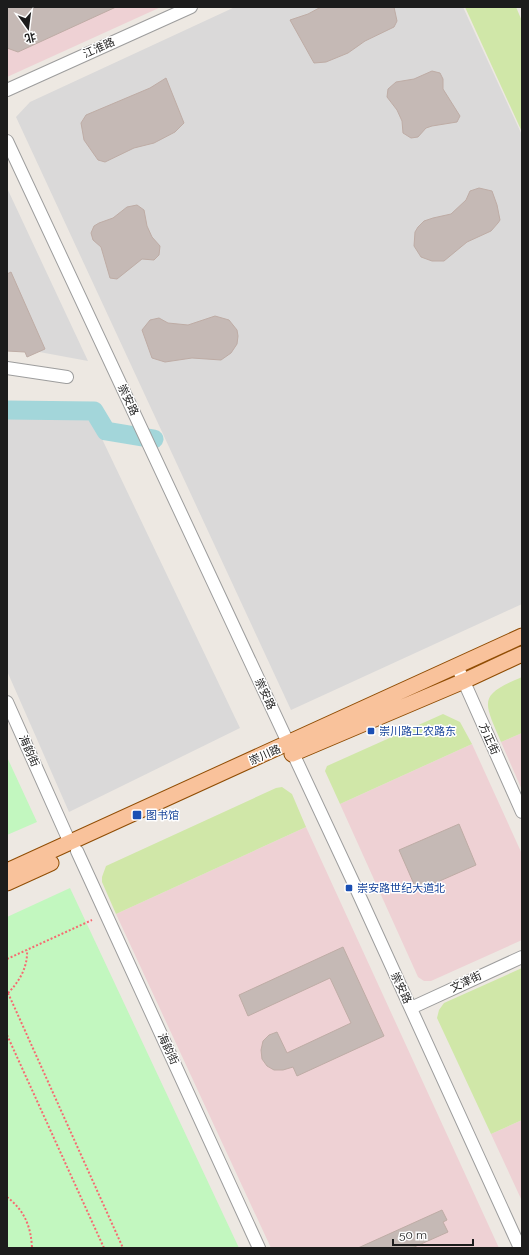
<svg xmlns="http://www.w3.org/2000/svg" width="529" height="1255" font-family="Raleway,'Noto Sans SC',sans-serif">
	<rect width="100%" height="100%" fill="#ede8e2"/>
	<path fill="#dad9d9" d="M235 7H463L522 135V604L291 710 16 117 30 102Z
		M7 188 88 361 7 346Z
		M7 418 93 420 240 728 69 812 7 671Z"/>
	<path fill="#eed1d4" d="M7 7H161L7 77Z
		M522 733V790L501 742Z
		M472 744 522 854V940L431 981H424L418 977 340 804Z
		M306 827 499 1248H271L116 914Z
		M522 1120V1201L491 1134Z"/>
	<path fill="#d0e7a8" d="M465 7H516L522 21V132Z
		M522 677V733L501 742C484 701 477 696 522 677Z
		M443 714 460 722 472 744 340 804 325 771 327 766Z
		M282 787 292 794 306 827 116 914 102 882V877L106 866 276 788Z
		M522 968V1120L491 1134 437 1018 439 1010 444 1003Z"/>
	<path fill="#c2f7bf" d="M7 757 37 822 7 835Z
		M70 888 239 1248H7V917Z"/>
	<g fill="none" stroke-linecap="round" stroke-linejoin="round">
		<path stroke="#a3d6da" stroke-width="19" d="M7 410 94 411 106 431 154 439"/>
	</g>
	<path fill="#c5b9b5" stroke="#beaca5" d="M7 7H116L18 52 7 48Z
		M321 7H394L397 21 394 27 365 41 348 53 326 62 314 63 290 20 308 14Z
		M432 71 440 73 443 79V89L460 116 457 122 432 126 426 128 418 137 411 138 403 133 402 121 397 110 387 97 388 89 396 82 414 79Z
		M166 78 184 123 175 132 154 143 134 148 105 162 98 160 84 140 81 123 86 115 150 88Z
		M479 188 492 191 497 205 500 220 498 223 491 231 467 242 444 261H432L421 257 414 246 415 232 418 227 424 221 433 218 451 214 466 200 470 191Z
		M137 205 144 210 147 226 152 237 160 246 159 255 154 260 142 259 117 279 110 278 101 247 93 240 91 233 94 226 99 223 113 218 127 207Z
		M11 272 45 349 27 357 25 352 7 351V274Z
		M215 316 229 320 237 330 238 336 237 344 231 353 221 360 192 358 165 362 152 358 142 330 150 320 159 318 168 323 188 325Z
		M459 824 476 865 417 891 399 850Z
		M343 947 384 1036 297 1076 293 1067 283 1070H274L267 1066 262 1059 261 1050 263 1041 269 1035 277 1032 287 1053 351 1023 330 978 248 1016 239 995Z
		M442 1210 447 1220 443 1222 448 1232 412 1248H358Z"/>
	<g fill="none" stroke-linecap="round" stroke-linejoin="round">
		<g stroke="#9d9d9d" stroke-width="14">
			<path id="minor" d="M7 90 191 7
				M7 141 355 886 520 1248
				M7 368 67 377
				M457 666 522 812
				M7 702 70 843
				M77 851 259 1248
				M411 1008 522 957"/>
		</g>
		<g stroke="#904d04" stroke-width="17">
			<path id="major" d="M292 754 464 681 522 654
				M7 871 522 636
				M7 883 51 863"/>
		</g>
		<path stroke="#f66a71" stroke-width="2" stroke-dasharray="2 2" stroke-linecap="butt" d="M7 959 92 920
			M8 993 123 1248
			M8 993C19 982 28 967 27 950
			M7 1035 104 1248
			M7 1197C24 1210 31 1226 32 1248"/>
		<use href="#minor" stroke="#fff" stroke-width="12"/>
		<use href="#major" stroke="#f9c29b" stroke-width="15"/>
	</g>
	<g fill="#1a4fb4" stroke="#fff" stroke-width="1.5">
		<rect x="367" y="727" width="8" height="8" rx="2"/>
		<rect x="132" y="810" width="10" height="10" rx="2"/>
		<rect x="345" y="884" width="8" height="8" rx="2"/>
	</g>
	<g text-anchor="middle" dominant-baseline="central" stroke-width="3" stroke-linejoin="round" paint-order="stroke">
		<g font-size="11" fill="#1c1c1c" stroke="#fff">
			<text transform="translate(99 48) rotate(-24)">江淮路</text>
			<text transform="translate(128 400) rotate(65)">崇安路</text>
			<text transform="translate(265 694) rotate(65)">崇安路</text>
			<text transform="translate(489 739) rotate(66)">方正街</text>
			<text transform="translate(29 751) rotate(66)">海韵街</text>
			<text transform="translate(265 755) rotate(-24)">崇川路</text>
			<text transform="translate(466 982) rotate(-25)">文津街</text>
			<text transform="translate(401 988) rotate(65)">崇安路</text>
			<text transform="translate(168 1049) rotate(65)">海韵街</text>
		</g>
		<g font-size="11" fill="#164399" stroke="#fff" text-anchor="start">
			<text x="379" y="731">崇川路工农路东</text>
			<text x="146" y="815">图书馆</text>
			<text x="357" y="888">崇安路世纪大道北</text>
		</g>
	</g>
	<rect width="529" height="1255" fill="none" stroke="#1c1c1c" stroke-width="16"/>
	<g transform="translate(28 28) rotate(166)" stroke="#ffffff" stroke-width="3" paint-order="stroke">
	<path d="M0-3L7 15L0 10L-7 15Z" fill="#1c1c1c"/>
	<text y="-6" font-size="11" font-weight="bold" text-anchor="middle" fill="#1c1c1c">北</text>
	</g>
	<path d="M393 1239v6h80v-6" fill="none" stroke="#1c1c1c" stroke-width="2"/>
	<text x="399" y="1239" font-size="12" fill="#1c1c1c" stroke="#ffffff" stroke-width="3" paint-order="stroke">50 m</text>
</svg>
